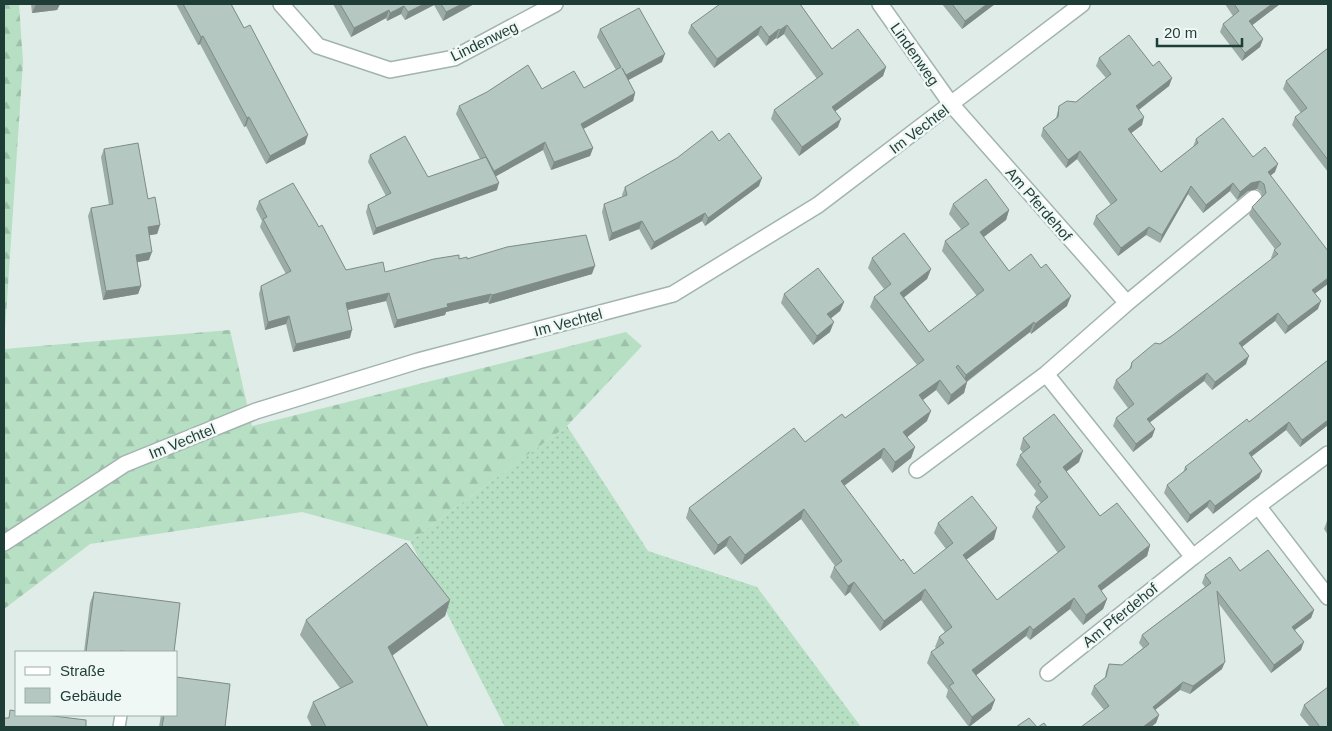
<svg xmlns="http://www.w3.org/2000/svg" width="1332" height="731" font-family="Arial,sans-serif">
	<defs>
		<pattern id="grass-dots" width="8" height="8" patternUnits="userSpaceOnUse" patternTransform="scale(1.25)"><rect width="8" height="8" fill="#b6dfc4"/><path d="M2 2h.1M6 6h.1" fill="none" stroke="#9cc0a9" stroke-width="1.8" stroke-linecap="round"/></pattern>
		<pattern id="forest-firs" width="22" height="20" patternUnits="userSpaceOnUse" patternTransform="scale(1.25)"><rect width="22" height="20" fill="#b6dfc4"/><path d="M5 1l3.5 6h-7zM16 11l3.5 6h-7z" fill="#9cc0a9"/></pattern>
	</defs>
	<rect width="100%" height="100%" fill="#dfece7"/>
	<path fill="url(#grass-dots)" d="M567 426 648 551 757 587 861 727H505L410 541Z"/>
	<path fill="url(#forest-firs)" d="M4 4H19L23 62 4 345Z
		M230 330 252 426 626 332 642 346 567 426 410 541 302 512 90 544 4 609V349Z"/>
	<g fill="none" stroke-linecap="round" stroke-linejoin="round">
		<g stroke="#a2b4af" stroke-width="14">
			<path id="service" d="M119 727 121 715"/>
		</g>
		<g stroke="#a2b4af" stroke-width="18">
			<path id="minor" d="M281 4 318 46 390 70 454 58 555 4
				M880 4 951 104 1127 303
				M1046 374 1193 557 1258 506 1328 597
				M917 470 1046 374 1127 303 1254 198
				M1258 506 1328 454
				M4 543 125 464 256 411 418 361 673 294 818 205 1082 4
				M1048 673 1193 557"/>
		</g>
		<use href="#service" stroke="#fff" stroke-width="11"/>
		<use href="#minor" stroke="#fff" stroke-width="15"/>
	</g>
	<path fill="#9baba5" d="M31 4H60L57 10 32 13Z
		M176 4H231L305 144 266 164 246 126 244 127 200 44 198 45Z
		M333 4H474L443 21 434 5 405 20 401 14 387 21 386 18 351 37Z
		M800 4 832 49 886 67 883 76 835 111 838 127 799 156 771 119 774 110 817 79 784 34 777 39 776 38 766 46 758 35 714 68 688 33 691 25Z
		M942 4H995L962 29Z
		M1225 4H1280L1252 25 1263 39 1260 47 1242 61 1220 32 1223 24 1233 16Z
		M600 29 662 62 628 80 635 93 633 101 583 129 593 148 590 156 551 170 543 150 496 176 497 190 373 235 366 212 368 205 386 196 368 162 370 155 428 177 480 159 456 114 459 106 584 88 616 70 597 37Z
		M1328 48V172L1292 125 1295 117 1301 113 1283 89 1286 81Z
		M1099 58 1153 66 1172 78 1169 86 1139 110 1142 125 1131 133 1161 172 1193 147 1196 139 1253 157 1275 172 1270 176 1315 294 1318 309 1285 334 1275 321 1242 346 1246 364 1212 390 1204 381 1174 403 1149 422 1155 429 1152 437 1133 452 1113 426 1116 418 1128 408 1113 388 1116 380 1129 370 1132 362 1173 335 1272 259 1271 258 1274 250 1275 249 1249 215 1252 207 1262 196 1261 192 1257 189 1248 191 1237 200 1230 191 1203 213 1188 194 1160 243 1146 235 1118 256 1093 224 1096 216 1111 205 1077 159 1066 168 1041 136 1043 128 1056 118 1059 106 1076 102 1106 78 1096 66Z
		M719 141 759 186 705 226 702 221 651 250 639 229 609 241 602 212 604 204 623 197 622 195 625 187Z
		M104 149 148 199 160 225 157 234 149 235V260L137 262 141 286 138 294 103 300 88 216 91 208 109 205 101 157Z
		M259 201 319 227 346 270 385 272 459 259H467L592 274 489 304 488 302 446 312 445 315 394 328 386 301 347 310 350 338 293 352 286 324 265 330 259 294 261 286 286 274 260 227 262 221 256 209Z
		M953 204 1009 210 1006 220 983 237 1009 271 1067 306 1031 334 1030 332 967 382 964 393 948 405 936 390 923 400 927 421 907 437 915 447 911 458 892 473 881 458 844 486 901 561 914 574 946 549 934 533 938 523 994 539 966 560 997 600 1058 553 1032 517 1036 507 1041 503 1034 495 1036 491 1016 465 1020 455 1023 453 1020 449 1023 438 1079 462 1066 472 1100 516 1150 545 1147 556 1101 591 1107 599 1103 609 1083 625 1070 609 1030 640 1026 636 976 675 995 700 991 710 969 727 946 697 948 690 927 663 931 652 936 648 935 647 939 637 945 632 921 600 880 631 850 592 845 596 830 577 834 567 835 566 801 519 741 565 726 546 714 555 686 518 689 508 805 442 845 418 917 365 870 307 874 297 884 289 868 268 872 258 931 269 927 279 904 297 929 332 977 296 942 251 945 241 961 229 949 214Z
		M784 294 844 302 840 311 830 318V332L813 345 781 303Z
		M1328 360V425L1300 447 1286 430 1251 456 1262 471 1259 478 1213 514 1207 507 1187 523 1164 493 1167 485 1183 473 1185 467 1249 422Z
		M1328 520V535L1324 529 1327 521Z
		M1240 571 1314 610 1311 618 1295 630 1301 650 1271 673 1219 604 1222 669 1190 694 1180 690 1155 710 1159 715 1156 723 1151 727H1081L1104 710 1091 694 1094 686 1105 678 1106 671 1109 664 1122 665 1143 648 1139 643 1142 635 1205 587 1202 583 1205 575Z
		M94 592 174 652H84L90 603Z
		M450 600 445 616 392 656 428 727H312L307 717 313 702 340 688 300 635 306 620Z
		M1304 705 1328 727H1310L1300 715Z
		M161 715H176L225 727H159Z"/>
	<path fill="#7e8b86" d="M36 4H60L57 10 32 13Z
		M424 4H435L434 5 405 20 408 12Z
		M462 4H474L443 21 446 12Z
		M987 4H995L962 29 965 21Z
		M1272 4H1280L1246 30 1249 21Z
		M404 6 401 14 387 21 390 13Z
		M389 10 386 18 351 37 354 28Z
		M787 25 784 34 777 39 780 30Z
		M761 26 758 35 714 68 717 59Z
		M779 29 776 38 766 46 769 37Z
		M203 36 200 44 198 45 201 37Z
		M1263 39 1260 47 1242 61 1245 53Z
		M665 54 662 62 623 83 626 75Z
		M886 67 883 76 829 116 832 107Z
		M1172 78 1169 86 1133 114 1136 106Z
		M635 93 633 101 578 132 581 124Z
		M249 117 246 126 244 127 247 118Z
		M1144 117 1142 125 1126 137 1128 129Z
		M841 119 838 127 799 156 802 147Z
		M308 135 305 144 266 164 270 156Z
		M545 142 543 150 491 179 494 171Z
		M593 148 590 156 551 170 554 162Z
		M1080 151 1077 159 1066 168 1068 160Z
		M1278 164 1275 172 1265 180 1268 172Z
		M762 178 759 186 705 226 708 218Z
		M1260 181 1257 189 1248 191 1237 200 1240 192 1251 183Z
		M499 183 497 190 373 235 376 228Z
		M1233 183 1230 191 1203 213 1206 205Z
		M1191 186 1188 194 1160 243 1162 235Z
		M1009 210 1006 220 976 243 980 232Z
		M705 213 702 221 651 250 654 242Z
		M642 221 639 229 609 241 612 233Z
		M160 225 157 234 145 236 148 227Z
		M1149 227 1146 235 1118 256 1121 248Z
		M152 252 149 260 133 263 136 255Z
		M595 266 592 274 489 304 492 295Z
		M931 269 927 279 897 303 900 293Z
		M1328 278V284L1309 298 1312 290Z
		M141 286 138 294 103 300 106 291Z
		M389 293 386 301 343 311 346 303Z
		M491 294 488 302 446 312 445 315 394 328 397 320 447 304Z
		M1071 296 1067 306 1031 334 1035 324Z
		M1321 301 1318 309 1285 334 1288 326Z
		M844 302 840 311 824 324 827 314Z
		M1278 313 1275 321 1237 351 1239 343Z
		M289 316 286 324 265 330 268 322Z
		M834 322 830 332 813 345 817 336Z
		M1034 322 1030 332 962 385 966 375Z
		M352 330 350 338 293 352 296 344Z
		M1249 356 1246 364 1212 390 1215 382Z
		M1207 373 1204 381 1144 427 1147 419Z
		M940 380 936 390 916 405 919 395Z
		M967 382 964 393 948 405 951 395Z
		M931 411 927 421 900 443 903 432Z
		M1328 420V425L1300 447 1302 440Z
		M1289 422 1286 430 1246 461 1249 453Z
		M1155 429 1152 437 1133 452 1136 444Z
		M915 447 911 458 892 473 895 462Z
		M884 448 881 458 837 491 841 481Z
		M1083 451 1079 462 1059 477 1063 467Z
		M1262 471 1259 478 1213 514 1215 506Z
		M1210 500 1207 507 1187 523 1190 515Z
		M804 509 801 519 741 565 745 555Z
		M997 528 994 539 959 565 963 555Z
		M730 536 726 546 714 555 718 545Z
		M1150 545 1147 556 1094 596 1098 586Z
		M854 582 850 592 845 596 848 586Z
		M925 589 921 600 880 631 884 621Z
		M1074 598 1070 609 1030 640 1033 630Z
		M1107 599 1103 609 1083 625 1086 615Z
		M450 600 445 616 382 663 388 647Z
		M1314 610 1311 618 1289 634 1292 627Z
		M1030 626 1026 636 969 681 972 670Z
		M1304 642 1301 650 1271 673 1274 665Z
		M1225 662 1222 669 1190 694 1193 686Z
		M1183 682 1180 690 1150 714 1153 707Z
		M995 700 991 710 969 727 972 717Z
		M1159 715 1156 723 1151 727H1143Z"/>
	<path fill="#b4c7c0" stroke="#7e8b86" d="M183 4H231L244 28 250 25 308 135 270 156 249 117 247 118 203 36 201 37Z
		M340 4H424L408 12 404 6 390 13 389 10 354 28Z
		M441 4H462L446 12Z
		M720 4H800L832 49 858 29 886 67 832 107 841 119 802 147 774 110 823 74 787 25 780 30 779 29 769 37 761 26 717 59 691 25Z
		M952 4H987L965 21Z
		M1234 4H1272L1249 21 1263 39 1245 53 1223 24 1239 11Z
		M639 8 665 54 626 75 622 68 635 93 581 124 593 148 554 162 545 142 494 171 459 106 487 92 528 65 542 89 574 71 584 88 621 67 600 29Z
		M1129 35 1153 66 1159 61 1172 78 1136 106 1144 117 1128 129 1161 172 1198 143 1196 139 1223 118 1253 157 1265 147 1278 164 1268 172 1328 251V278L1312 290 1321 301 1288 326 1278 313 1239 343 1249 356 1215 382 1207 373 1177 395 1147 419 1155 429 1136 444 1116 418 1134 404 1116 380 1131 368 1132 362 1155 343 1160 344 1173 335 1278 254 1274 250 1281 244 1252 207 1266 193 1264 184 1260 181 1251 183 1240 192 1233 183 1206 205 1191 186 1162 235 1149 227 1121 248 1096 216 1117 200 1080 151 1068 160 1043 128 1058 117 1059 106 1067 101 1076 102 1111 74 1099 58Z
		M1328 48V160L1295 117 1307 108 1286 81Z
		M712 131 719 141 729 133 762 178 708 218 705 213 654 242 642 221 612 233 604 204 627 195 625 187 677 158Z
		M405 136 428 177 486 157 499 183 376 228 368 205 391 193 370 155Z
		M138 143 148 199 155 197 160 225 148 227 152 252 136 255 141 286 106 291 91 208 113 204 104 149Z
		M986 179 1009 210 980 232 1009 271 1031 254 1041 268 1046 264 1071 296 1035 324 1034 322 966 375 958 365 956 367 967 382 951 395 940 380 919 395 931 411 903 432 915 447 895 462 884 448 841 481 901 561 903 559 914 574 953 543 938 523 972 496 997 528 963 555 997 600 1065 547 1036 507 1048 497 1038 484 1041 482 1020 455 1030 447 1023 438 1054 414 1083 451 1063 467 1100 516 1117 503 1150 545 1098 586 1107 599 1086 615 1074 598 1033 630 1030 626 972 670 995 700 972 717 949 686 954 683 931 652 944 643 939 637 952 627 925 589 884 621 854 582 848 586 834 567 842 561 804 509 745 555 730 536 718 545 689 508 794 428 805 442 842 414 845 418 924 360 874 297 891 284 872 258 904 233 931 269 900 293 929 332 984 290 945 241 969 224 953 204Z
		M293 183 319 227 322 225 346 270 383 262 385 272 434 259 459 255V259L467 257V259L507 247 586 235 595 266 492 295 491 294 447 304 448 307 397 320 389 293 346 303 352 330 296 344 289 316 268 322 261 286 291 271 263 219 267 217 259 201Z
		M818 268 844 302 827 314 834 322 817 336 784 294Z
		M1328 360V420L1302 440 1289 422 1249 453 1262 471 1215 506 1210 500 1190 515 1167 485 1187 469 1185 467 1247 419 1249 422Z
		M406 543 450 600 388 647 428 727H326L313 702 353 682 306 620Z
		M1268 550 1314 610 1292 627 1304 642 1274 665 1217 591 1225 662 1193 686 1183 682 1153 707 1159 715 1143 727H1081L1109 706 1094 686 1106 677 1109 664 1122 665 1149 644 1142 635 1211 583 1205 575 1230 557 1240 571Z
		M94 592 180 603 174 652H133L120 651V652H86Z
		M176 677 230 684 225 727H162L164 715H176Z
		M1328 687V727H1320L1304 705Z
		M10 710 16 711V715H45L86 720V727H4V718H9Z
		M1029 718 1037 727H1016Z
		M1044 723 1047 727H1038Z"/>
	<g text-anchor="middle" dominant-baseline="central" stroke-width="5" stroke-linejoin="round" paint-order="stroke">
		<g font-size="15" fill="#1f3d37" stroke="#f0f8f5">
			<text transform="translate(484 41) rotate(-26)">Lindenweg</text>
			<text transform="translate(915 54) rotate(55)">Lindenweg</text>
			<text transform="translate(919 129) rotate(-37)">Im Vechtel</text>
			<text transform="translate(1039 204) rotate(49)">Am Pferdehof</text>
			<text transform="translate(568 322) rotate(-15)">Im Vechtel</text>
			<text transform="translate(182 441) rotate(-22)">Im Vechtel</text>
			<text transform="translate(1120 615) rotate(-39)">Am Pferdehof</text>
		</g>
	</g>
	<rect width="1332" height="731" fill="none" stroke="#1f3d37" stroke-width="10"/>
	<rect x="15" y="651" width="162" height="65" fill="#f0f8f5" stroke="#9cada9"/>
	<rect x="25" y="667" width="25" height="8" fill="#ffffff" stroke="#9cada9"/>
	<text x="60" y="676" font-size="15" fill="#1f3d37">Straße</text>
	<rect x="25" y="688" width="25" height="15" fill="#b4c7c0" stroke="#9cada9"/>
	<text x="60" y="701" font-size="15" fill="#1f3d37">Gebäude</text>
	<path d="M1157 38v8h85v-8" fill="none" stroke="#1f3d37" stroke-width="2.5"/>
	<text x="1164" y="38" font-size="15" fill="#1f3d37" stroke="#f0f8f5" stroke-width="4" paint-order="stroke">20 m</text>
</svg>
